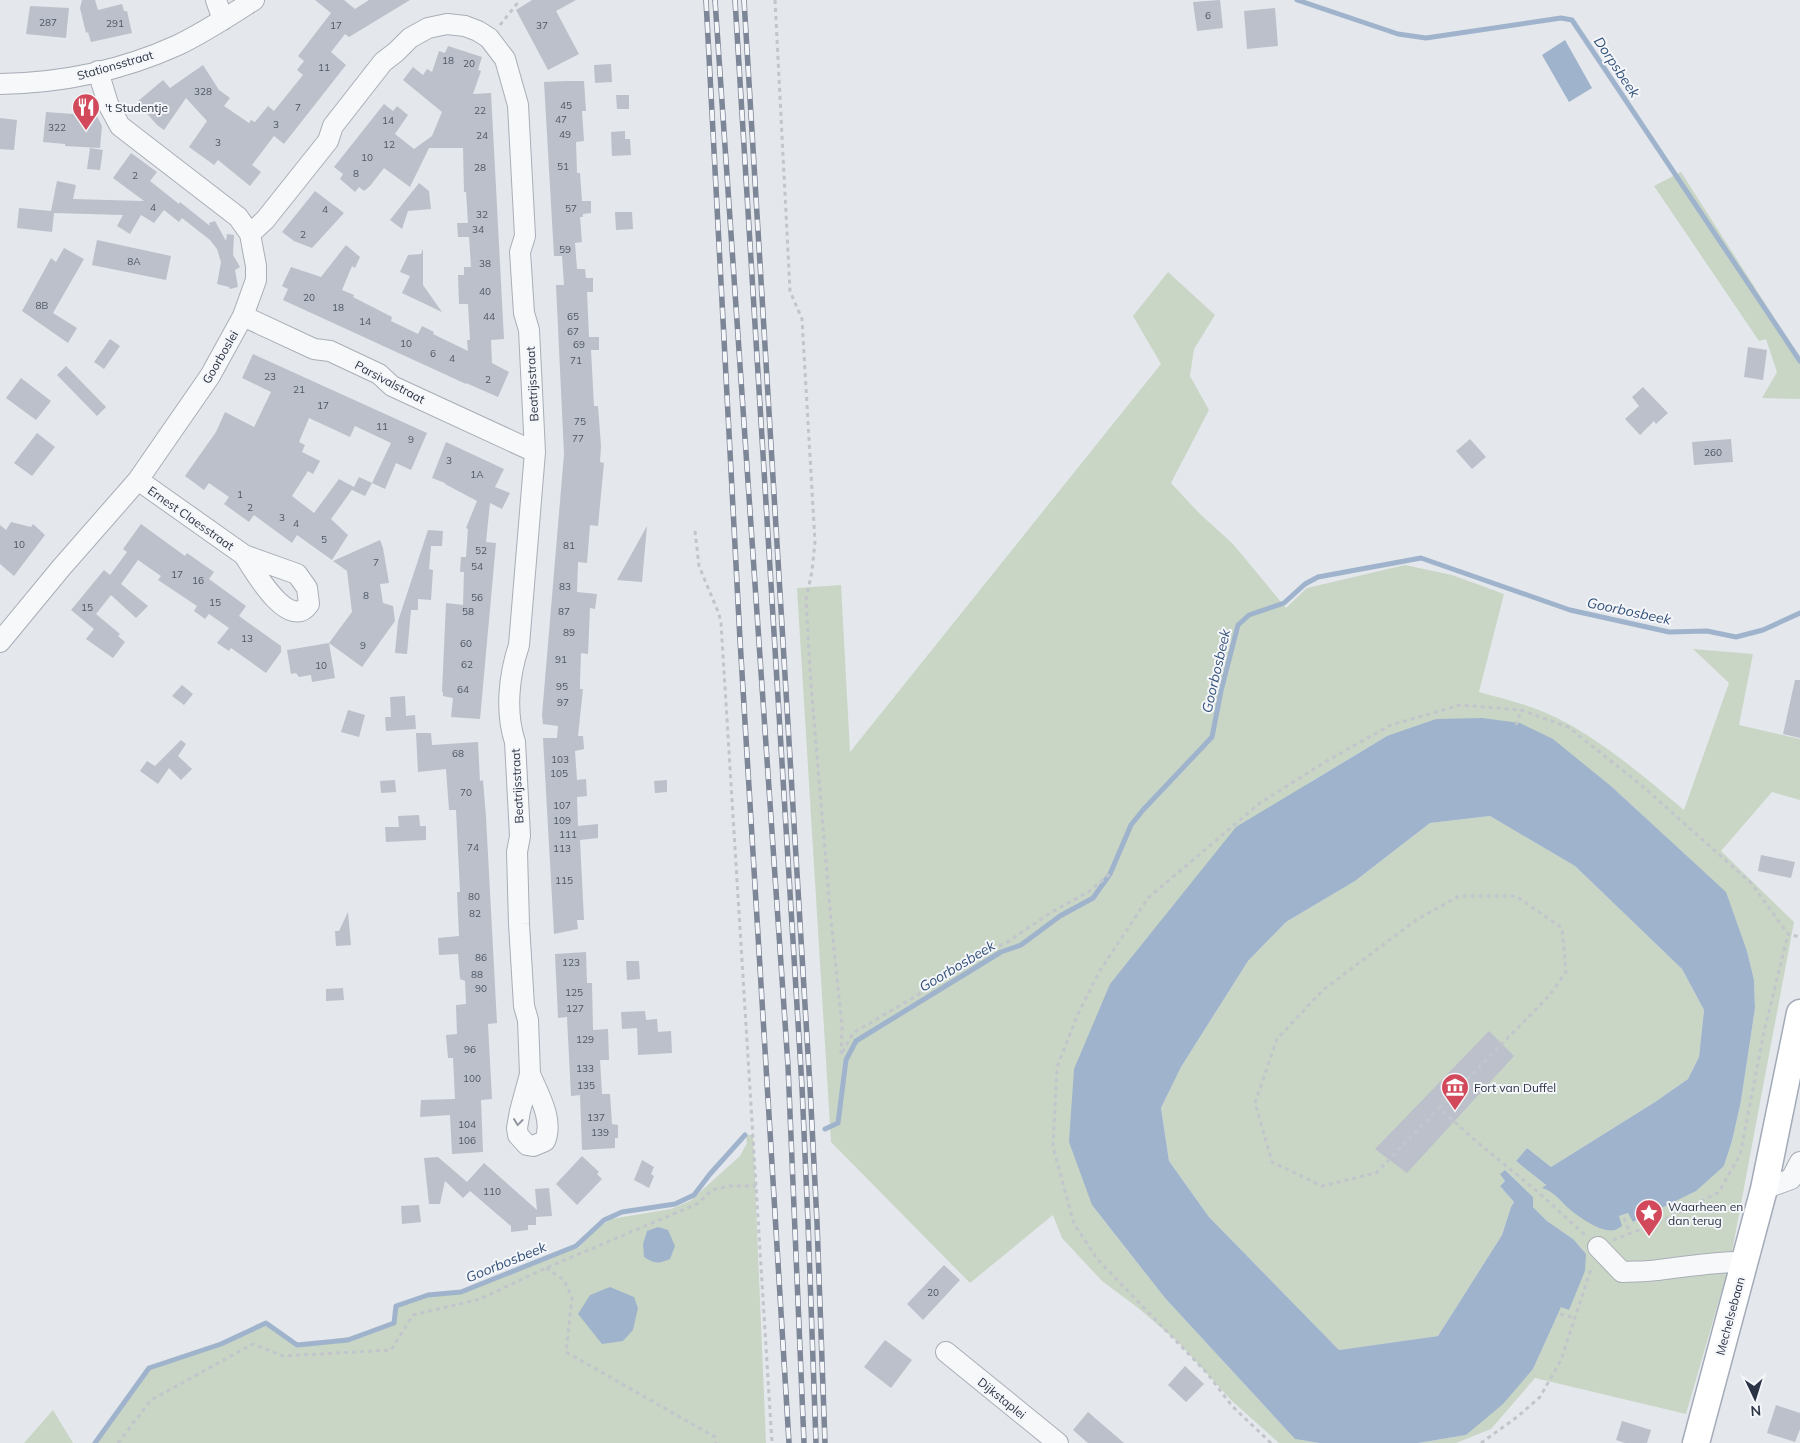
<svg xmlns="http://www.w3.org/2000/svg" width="1800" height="1443" font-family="Mulish,sans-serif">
	<rect width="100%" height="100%" fill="#e4e7ec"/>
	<path fill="#c9d6c5" d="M1681 172 1800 358V399L1762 398 1777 372 1766 339 1759 341 1654 186Z
		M1168 272 1215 315 1194 349 1190 376 1209 410 1171 483 1199 513 1233 544 1286 608 1307 588 1405 565 1452 575 1504 594 1479 692C1500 698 1523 703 1544 712 1595 734 1642 775 1684 810L1729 683 1693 649 1753 654 1739 725 1800 739V800L1772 792 1721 851 1794 922 1730 1262 1686 1414 1535 1378 1491 1429 1456 1443H1418L1466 1435 1533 1369 1561 1306 1569 1310 1573 1239 1547 1221 1533 1207V1197L1505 1170V1181L1500 1186 1514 1202 1511 1207 1502 1235 1438 1336 1339 1350 1209 1217 1169 1161 1161 1108 1181 1067 1248 961 1286 922 1355 881 1430 823 1490 816 1575 866 1682 969 1704 1010 1699 1057 1688 1079 1655 1102 1551 1167 1527 1148 1516 1161 1546 1185 1543 1188 1551 1191 1572 1211 1618 1216 1629 1213 1634 1222 1695 1191 1724 1166 1732 1141 1741 1101 1755 1008 1754 980 1747 951 1725 892 1612 787 1387 736 1307 784 1092 1205 1165 1298 1295 1439 1319 1443H1279L1232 1401 1178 1342 1137 1307 1102 1281 1062 1238 1053 1215 970 1283 831 1142 797 588 841 585 850 752 1161 364 1133 316Z
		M746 1135H753L766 1443H95L149 1368 221 1344 266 1323 297 1345 348 1337 393 1323 396 1306 429 1295 461 1292 565 1251 578 1248 597 1228 611 1219 671 1209 690 1201 740 1156 747 1143Z
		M53 1410 73 1443H24Z"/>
	<path fill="#9fb4cc" d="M1565 40 1592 88 1569 102 1542 55Z
		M1482 718 1520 723 1553 739 1612 787 1726 892 1747 951 1754 980 1755 1008 1741 1101 1732 1141 1724 1166 1696 1191 1633 1222 1628 1213 1619 1216 1622 1226C1620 1227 1618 1229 1615 1230 1602 1233 1582 1219 1573 1212 1562 1204 1556 1192 1542 1188L1546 1185 1516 1161 1527 1148 1551 1167 1655 1102 1688 1079 1699 1057 1704 1010 1682 969 1575 866 1490 816 1430 823 1355 881 1286 922 1248 961 1181 1067 1161 1108 1169 1161 1209 1217 1339 1350 1438 1336 1502 1235 1511 1207 1514 1202 1500 1186 1505 1181 1500 1174 1505 1170 1533 1197V1207L1547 1221 1573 1239 1586 1254 1585 1271 1569 1310 1561 1307 1533 1369 1503 1404 1466 1435 1418 1443H1319L1295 1439 1165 1298 1092 1205 1069 1142 1074 1069 1110 984 1236 827 1387 736 1436 719Z
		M658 1227 668 1230 675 1246 670 1259C659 1264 655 1264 644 1257L643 1244 647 1231Z
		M610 1287 634 1297 638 1308 633 1330 623 1341 602 1344 578 1314 590 1295Z"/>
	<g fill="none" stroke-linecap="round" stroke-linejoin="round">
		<path stroke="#9fb4cc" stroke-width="5" d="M1297 0 1398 34 1426 38 1561 18 1572 20 1800 361
			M825 1129 838 1123 846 1060 856 1041 1001 952 1021 945 1060 916 1093 898 1110 874 1131 825 1143 810 1212 737 1221 691 1238 625 1249 615 1284 603 1305 584 1318 577 1421 558 1570 610 1669 632 1707 631 1736 637 1763 630 1800 613
			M95 1443 149 1368 221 1344 266 1323 297 1345 348 1340 394 1323 396 1306 428 1295 461 1292 576 1246 604 1220 622 1212 675 1204 694 1195 710 1174 745 1135"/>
	</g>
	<path fill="#bbc0ca" d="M82 0H95L98 10 122 4 124 11H127L132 33 91 42 88 32 86 33 80 8Z
		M315 0H344L355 9 369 0H410L349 37 345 34 331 52 346 65 284 144 274 136 252 165 261 172 250 186 218 160 214 165 189 147 207 121 186 98 164 130 157 125 137 102 163 80 170 88 203 65 219 90 230 98 224 106 249 123 251 120 255 122 268 106 274 111 303 75 297 70 304 61 298 56 331 13Z
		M532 0H576L556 11 579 54 548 70 516 10Z
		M1220 0 1223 28 1197 31 1193 2Z
		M30 6 69 8 66 38 26 34Z
		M1275 8 1278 46 1247 49 1244 11Z
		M448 46 482 57 478 70 481 71 473 94 491 93 504 339 491 340 492 363 509 372 498 397 466 383V384L283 300 288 289 282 286 291 267 321 277 346 245 360 257 355 268 352 266 342 290 354 295 353 297 392 317 391 321 418 334 422 326 434 332 433 334 468 351 467 340H470L468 304H459L458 275H464V267H471L469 237H458L457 223H468L466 192H464L463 148H429L410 187 384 168 370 186 364 191 359 187 355 192 340 179 343 174 334 167 384 104 393 111 397 106 408 115 395 134 414 149 432 136 442 112 403 80 413 67 423 75 427 69 432 72 439 51 445 53Z
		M611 64 612 82 595 83 594 65Z
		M566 81H584L586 111H582L584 141 576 142 577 173H580L582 201H591V213L583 214V217H580L582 242 575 243 577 269H585L586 278H593V292H587L589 337H599V350H591L594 406H598L601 446 600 462 604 463 598 526 590 525 587 563 578 562 577 592 597 594 595 609 590 608 588 654 581 653 580 682V689H583L578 736H583L584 749 575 751 577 780 586 779 587 796 577 797 578 826 598 824V838L580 840 584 920H577L578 929 554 934 543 738H557L558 726 543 724 542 715 564 454 556 285H564L562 256H554L544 82Z
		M616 95H629V109H617Z
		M74 108 98 111 97 116 102 126 100 148 65 146V144L43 142 46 112 73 114Z
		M0 118 17 120 14 150 0 149Z
		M625 131V139H630L631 155 612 156 611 132Z
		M90 148 103 150 100 170 87 169Z
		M131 153 157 172 150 181 179 204 180 202 210 226 209 223 215 221 226 241 227 234 234 235 233 255 240 267 235 270 238 287 230 289 229 287 217 284 221 262 217 249 210 240 182 218 179 222 164 210 154 223 141 215 130 234 117 226 123 215 54 213 52 232 17 228 19 208 51 211 57 181 76 185 73 199 144 201 113 178Z
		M419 183 429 191 431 209 408 211 402 229 390 220Z
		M315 191 344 213 312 248 294 241 282 232Z
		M615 212H632L633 229 616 230Z
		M97 240 171 256 166 280 92 265Z
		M64 248 84 259 53 313 77 328 68 343 22 311 51 258 56 262Z
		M423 249V285L442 312 402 293 410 276 400 272 408 255 421 254Z
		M110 339 120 346 104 369 94 362Z
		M1748 347 1767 350 1763 380 1744 377Z
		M253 354 427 433 411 470 396 463 385 489 372 483 391 443 355 426 350 437 309 418 299 442 305 445 302 452 320 461 313 474 308 471 292 496 314 513 339 479 354 487 359 477 372 483 365 496 352 490 354 487 331 519 348 535 332 560 297 535 292 543 254 515 249 522 224 504 229 497 209 483 204 490 185 476 216 432 225 412 254 427 271 392 242 378Z
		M66 366 106 407 97 416 57 375Z
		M21 378 51 401 36 420 6 398Z
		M1643 387 1668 413 1656 424 1654 421 1640 435 1625 419 1639 406 1632 397Z
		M37 433 55 447 32 476 14 463Z
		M1470 439 1486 457 1472 469 1456 451Z
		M1731 439 1733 462 1694 465 1692 442Z
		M446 442 504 469 495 487 510 493 502 509 490 503 486 542 496 543 480 719 451 717 453 698 443 696V692H442L446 603 463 605 464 572H460L461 557H466L468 529 466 528 477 501 445 484V483L432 478Z
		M11 522 31 527 33 524 45 535 14 576 0 564V525L6 530Z
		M141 524 185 556 187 553 214 572 209 579 246 606 239 616 281 646V652L266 673 231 648 229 651 217 643 229 628 209 614 205 619 194 611 197 606 158 580 161 576 138 560 121 584 148 606 136 618 111 595 96 614 120 634 118 636 125 642 113 658 86 639 94 629 71 610 104 570 110 575 127 552 123 549Z
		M647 526 642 582 617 580Z
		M428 530 443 531 442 546H431L429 569 433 570 431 600 418 599V610H411L407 654 395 653 398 621Z
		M380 540 383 548 389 583 380 584 383 603 393 606 395 621 362 667 329 643 352 612 347 571 333 561Z
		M329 643 335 678 312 682 311 675 299 677 296 673 291 674 287 650Z
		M1795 680H1800V738L1783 734Z
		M182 685 193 694 184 705 172 696Z
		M405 696 406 716 415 715 416 729 386 731 385 717H391L390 697Z
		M348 710 365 715 359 737 341 732Z
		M416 733H431L432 745 478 742 480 781 483 780 486 817 497 1023 488 1024 492 1099 481 1100 483 1152 452 1154 450 1115 420 1117 421 1100 455 1099 453 1058H448L446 1035 457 1034 456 1005 466 1004 465 981 460 979 458 954 439 955 438 938 459 936 457 892H460L456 810H449L446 769 418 772Z
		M181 740 186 744 178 756 192 769 181 780 169 768 158 784 140 771 147 761 155 766Z
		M395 780 396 792 381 793 380 781Z
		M667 780V792L655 793 654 781Z
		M419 815 420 826H426V840L386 842 385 827H399L398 816Z
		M1761 855 1795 862 1791 878 1758 871Z
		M348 912 351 945 336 946 335 931H339Z
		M586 952 587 983H592L593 1030 608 1029 609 1060H600L602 1094H610L612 1124 618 1125V1138H615V1148L582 1150 580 1095 571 1096 567 1017 558 1018 555 954Z
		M626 961H639L640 979 627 980Z
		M343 988 344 1000 326 1001V989Z
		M645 1011 646 1020 657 1019 658 1032 671 1031 672 1053 638 1055 637 1028 622 1029 621 1012Z
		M1489 1031 1514 1056 1407 1173 1375 1149Z
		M582 1156 599 1172 597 1174 602 1179 577 1205 556 1184Z
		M438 1157 467 1182 484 1163 537 1210 535 1189 549 1188 552 1216 536 1217V1225H528V1230L511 1232V1226L470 1191 463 1198 445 1181 440 1204H429L424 1158Z
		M642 1160 654 1167 651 1174 654 1176 649 1188 634 1180Z
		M419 1205 421 1222 402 1224 401 1206Z
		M944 1265 960 1280 923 1320 907 1304Z
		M885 1340 912 1360 891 1388 864 1367Z
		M1185 1366 1204 1384 1186 1402 1168 1385Z
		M1776 1405 1800 1413V1429L1795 1442 1767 1433Z
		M1088 1412 1124 1443H1088L1073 1430Z
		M1622 1421 1651 1430 1647 1443H1625L1616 1440Z"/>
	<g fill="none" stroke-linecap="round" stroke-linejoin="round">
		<g stroke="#a9aeb7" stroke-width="22">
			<path id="minor" d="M216 0 223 20
				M0 84C61 83 123 70 178 45 205 32 229 16 254 0
				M250 234 265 220 328 141 333 126 383 62 396 52 410 38 428 28 447 24 465 26 478 31 489 38 505 59 518 105 525 236 520 252 524 313 529 330 535 452 519 645C509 675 505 712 515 742L520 836 517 852 519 924 524 1006 528 1020 530 1074 520 1111 517 1128 518 1135 527 1145 533 1146 545 1141C554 1119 538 1094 530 1074
				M243 316 314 349 330 351 379 374 392 386 535 452
				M138 480 244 555 297 574 307 588 309 604C289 633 253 569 244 555
				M0 642 61 568 138 480 210 376 243 316 256 280V266L250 234 238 217 120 126 108 104 98 71
				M1764 1189 1791 1179 1800 1162
				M1598 1247 1622 1272C1634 1271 1646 1272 1658 1270 1687 1267 1715 1261 1744 1262
				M946 1352 1058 1443"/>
		</g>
		<g stroke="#a3abb8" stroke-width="29">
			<path id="major" d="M1696 1443 1764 1189 1800 1013"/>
		</g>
		<path stroke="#c2c5cb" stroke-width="3" stroke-dasharray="4 4" stroke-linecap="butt" d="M775 0 790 291 802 319 815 542 812 571 806 600 811 685 830 910 842 1026 841 1055 853 1033 916 996 980 954 1006 943 1050 913 1088 892 1110 874
			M500 25 520 0
			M695 531 699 566 719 614 721 623 772 1443
			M1516 725 1521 710
			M1439 1108 1549 996 1566 972 1562 928 1516 896H1459L1416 920 1323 990 1277 1039 1255 1103 1272 1162 1322 1186 1376 1173 1439 1108 1477 1142 1538 1192 1586 1236
			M1624 1218 1630 1233
			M1613 1240 1662 1221 1719 1192 1740 1155 1764 1032 1788 934
			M546 1268 564 1280 572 1298 566 1352 715 1437 716 1443
			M1560 1314 1575 1318
			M118 1443 151 1400 253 1344 283 1356 391 1350 413 1315 480 1299 546 1268 697 1204 712 1190 729 1186H756
			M1271 1443 1232 1406 1207 1373 1098 1260 1074 1224 1053 1147 1057 1067 1078 1014 1099 972 1148 898 1260 803 1330 759 1391 725 1460 705 1521 710 1568 727 1640 784 1751 883 1788 934 1800 937
			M1481 1443 1517 1417 1540 1397 1561 1360 1592 1266"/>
		<use href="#minor" stroke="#f7f8fa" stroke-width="20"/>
		<use href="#major" stroke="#fff" stroke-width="26"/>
		<g stroke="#7d8696" stroke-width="5.5">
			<path id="rail" d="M706 0 740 640 789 1443
				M715 0 788 1066 804 1443
				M735 0 802 1087 808 1222 816 1443
				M744 0 810 1087 817 1222 825 1443"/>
		</g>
		<use href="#rail" stroke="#f4f6f9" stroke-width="4" stroke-dasharray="11" stroke-linecap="butt"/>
	</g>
	<defs><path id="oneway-chevron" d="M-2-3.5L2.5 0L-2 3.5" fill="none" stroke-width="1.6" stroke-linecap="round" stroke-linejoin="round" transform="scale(1.25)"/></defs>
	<use stroke="#9196a0" href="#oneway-chevron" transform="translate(518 1122) rotate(97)"/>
	<defs>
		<g id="restaurant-pin" transform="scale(1.4375)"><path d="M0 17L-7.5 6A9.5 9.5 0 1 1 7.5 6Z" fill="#d1495b" stroke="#f4f6f9"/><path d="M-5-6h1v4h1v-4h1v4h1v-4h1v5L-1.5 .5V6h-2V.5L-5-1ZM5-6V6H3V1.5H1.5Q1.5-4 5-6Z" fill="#fff"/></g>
		<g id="museum-pin" transform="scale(1.4375)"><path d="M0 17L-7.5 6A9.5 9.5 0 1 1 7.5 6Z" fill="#d1495b" stroke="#f4f6f9"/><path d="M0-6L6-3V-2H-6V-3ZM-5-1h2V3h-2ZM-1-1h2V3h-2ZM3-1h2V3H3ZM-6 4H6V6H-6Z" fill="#fff"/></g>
		<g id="sight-pin" transform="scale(1.4375)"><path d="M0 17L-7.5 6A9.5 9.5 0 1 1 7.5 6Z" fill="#d1495b" stroke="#f4f6f9"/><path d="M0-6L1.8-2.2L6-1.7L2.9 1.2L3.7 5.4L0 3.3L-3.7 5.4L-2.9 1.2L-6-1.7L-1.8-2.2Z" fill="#fff"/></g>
	</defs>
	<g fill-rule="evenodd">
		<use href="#restaurant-pin" x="86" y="107"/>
		<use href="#museum-pin" x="1455" y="1087"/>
		<use href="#sight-pin" x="1649" y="1213"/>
	</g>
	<g text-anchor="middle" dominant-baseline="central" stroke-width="4" stroke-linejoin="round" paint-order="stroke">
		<g font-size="10" fill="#4f5766">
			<text x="1208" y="15">6</text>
			<text x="48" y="22">287</text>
			<text x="115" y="23">291</text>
			<text x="336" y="25">17</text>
			<text x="542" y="25">37</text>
			<text x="448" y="60">18</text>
			<text x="469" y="63">20</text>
			<text x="324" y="67">11</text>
			<text x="203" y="91">328</text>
			<text x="566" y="105">45</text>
			<text x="298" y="107">7</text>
			<text x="480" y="110">22</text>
			<text x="561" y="119">47</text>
			<text x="388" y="120">14</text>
			<text x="276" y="124">3</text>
			<text x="57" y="127">322</text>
			<text x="565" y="134">49</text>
			<text x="482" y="135">24</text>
			<text x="218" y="142">3</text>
			<text x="389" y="144">12</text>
			<text x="367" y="157">10</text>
			<text x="563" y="166">51</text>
			<text x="480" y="167">28</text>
			<text x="356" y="173">8</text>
			<text x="135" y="175">2</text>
			<text x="153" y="207">4</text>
			<text x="571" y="208">57</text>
			<text x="325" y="209">4</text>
			<text x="482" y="214">32</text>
			<text x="478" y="229">34</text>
			<text x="303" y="234">2</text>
			<text x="565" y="249">59</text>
			<text x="134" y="261">8A</text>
			<text x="485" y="263">38</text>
			<text x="485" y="291">40</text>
			<text x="309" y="297">20</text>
			<text x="42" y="305">8B</text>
			<text x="338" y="307">18</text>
			<text x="489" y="316">44</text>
			<text x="573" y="316">65</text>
			<text x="365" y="321">14</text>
			<text x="573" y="331">67</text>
			<text x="406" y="343">10</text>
			<text x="579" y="344">69</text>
			<text x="433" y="353">6</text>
			<text x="452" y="358">4</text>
			<text x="576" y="360">71</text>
			<text x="270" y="376">23</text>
			<text x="488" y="379">2</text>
			<text x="299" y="389">21</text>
			<text x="323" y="405">17</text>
			<text x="580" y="421">75</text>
			<text x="382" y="426">11</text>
			<text x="578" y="438">77</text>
			<text x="411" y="439">9</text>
			<text x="1713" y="452">260</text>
			<text x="449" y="460">3</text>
			<text x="477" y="474">1A</text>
			<text x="240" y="494">1</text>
			<text x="250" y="507">2</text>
			<text x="282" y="517">3</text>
			<text x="296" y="523">4</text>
			<text x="324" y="539">5</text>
			<text x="19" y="544">10</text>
			<text x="569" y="545">81</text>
			<text x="481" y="550">52</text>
			<text x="376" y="562">7</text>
			<text x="477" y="566">54</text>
			<text x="177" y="574">17</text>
			<text x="198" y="580">16</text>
			<text x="565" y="586">83</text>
			<text x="366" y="595">8</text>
			<text x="477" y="597">56</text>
			<text x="215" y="602">15</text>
			<text x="87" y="607">15</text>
			<text x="468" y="611">58</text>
			<text x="564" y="611">87</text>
			<text x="569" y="632">89</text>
			<text x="247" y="638">13</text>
			<text x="466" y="643">60</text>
			<text x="363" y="645">9</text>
			<text x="561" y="659">91</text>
			<text x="467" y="664">62</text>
			<text x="321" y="665">10</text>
			<text x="562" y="686">95</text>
			<text x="463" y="689">64</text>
			<text x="563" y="702">97</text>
			<text x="458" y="753">68</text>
			<text x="560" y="759">103</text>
			<text x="559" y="773">105</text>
			<text x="466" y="792">70</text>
			<text x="562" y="805">107</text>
			<text x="562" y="820">109</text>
			<text x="568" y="834">111</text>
			<text x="473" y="847">74</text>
			<text x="562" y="848">113</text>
			<text x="564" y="880">115</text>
			<text x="474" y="896">80</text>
			<text x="475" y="913">82</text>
			<text x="481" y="957">86</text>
			<text x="571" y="962">123</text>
			<text x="477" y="974">88</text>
			<text x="481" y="988">90</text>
			<text x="574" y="992">125</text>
			<text x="575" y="1008">127</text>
			<text x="585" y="1039">129</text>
			<text x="470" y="1049">96</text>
			<text x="585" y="1068">133</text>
			<text x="472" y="1078">100</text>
			<text x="586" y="1085">135</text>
			<text x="596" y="1117">137</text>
			<text x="467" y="1124">104</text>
			<text x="600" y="1132">139</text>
			<text x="467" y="1140">106</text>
			<text x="492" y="1191">110</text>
			<text x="933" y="1292">20</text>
		</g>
		<g font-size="12" fill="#2b3445" stroke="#f4f6f9">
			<text transform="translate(115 65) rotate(-16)">Stationsstraat</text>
			<text transform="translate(220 357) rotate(-60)">Goorboslei</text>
			<text transform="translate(390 382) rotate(28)">Parsivalstraat</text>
			<text transform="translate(532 384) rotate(-93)">Beatrijsstraat</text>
			<text transform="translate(191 518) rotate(35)">Ernest Claesstraat</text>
			<text transform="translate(517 786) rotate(-93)">Beatrijsstraat</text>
			<text transform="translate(1730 1316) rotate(-75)">Mechelsebaan</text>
			<text transform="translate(1002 1398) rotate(39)">Dijkstaplei</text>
		</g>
		<g font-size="12" fill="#2b3445" stroke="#f4f6f9" text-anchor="start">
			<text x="105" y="107">'t Studentje</text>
			<text x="1474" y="1087">Fort van Duffel</text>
			<text x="1668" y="1206">Waarheen en<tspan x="1668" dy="14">dan terug</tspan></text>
		</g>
		<g font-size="14" font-style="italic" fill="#34527a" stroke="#f4f6f9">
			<text transform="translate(1617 67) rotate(56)">Dorpsbeek</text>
			<text transform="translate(1629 611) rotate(12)">Goorbosbeek</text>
			<text transform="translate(1216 671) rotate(-77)">Goorbosbeek</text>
			<text transform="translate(957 966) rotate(-31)">Goorbosbeek</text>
			<text transform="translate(506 1262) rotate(-22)">Goorbosbeek</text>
		</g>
	</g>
	<g transform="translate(1755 1398) rotate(176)" stroke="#f4f6f9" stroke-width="4" paint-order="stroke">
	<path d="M0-4L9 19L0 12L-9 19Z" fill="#2b3445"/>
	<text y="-8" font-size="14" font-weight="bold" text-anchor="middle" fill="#2b3445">N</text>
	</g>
</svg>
